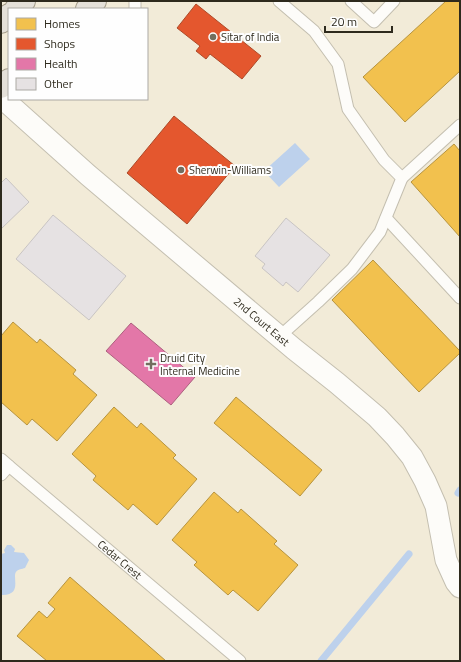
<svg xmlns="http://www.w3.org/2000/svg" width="461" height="662" font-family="'Titillium Web',sans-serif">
	<rect width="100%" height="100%" fill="#f2ebd8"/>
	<path fill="#bdd1ec" d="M295 143 310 159 279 187 264 171Z
		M7 545H11L15 549 14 552 24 553 29 560 25 568C22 569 18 569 16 572 12 577 23 596 1 595V554L5 553 4 550Z"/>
	<path fill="#f2c14e" stroke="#b7943f" d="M446 1H460V71L405 122 363 77Z
		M454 144 460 151V237L411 182Z
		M373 260 460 351V353L419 392 332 300Z
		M13 322 37 343 40 339 76 370 73 374 97 395 57 441 32 419 27 425 1 402V336Z
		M236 397 322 470 300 496 214 423Z
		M114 407 137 428 141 423 176 455 173 458 197 479 157 525 133 504 128 510 93 480 96 476 72 454Z
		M214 492 238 513 241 509 277 541 274 544 298 565 258 611 233 590 228 595 194 565 197 562 172 540Z
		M70 577 166 661H47L17 636 39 611 47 618 55 609 48 603Z"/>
	<path fill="#e4572e" stroke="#ad4a29" d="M196 4 261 56 242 79 210 54 206 59 196 51 200 46 177 28Z
		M174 116 235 166 187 224 127 173Z"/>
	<path fill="#e377a8" stroke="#ad607e" d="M131 323 195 377 171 405 106 351Z"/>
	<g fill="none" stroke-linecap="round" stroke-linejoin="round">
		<path stroke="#bdd1ec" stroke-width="7" d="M458 493 460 490
			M321 661 409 554"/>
	</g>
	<path fill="#e6e2e3" stroke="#c8c4c3" d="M6 178 29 202 1 229V183Z
		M53 215 126 276 89 320 16 259Z
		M286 218 330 255 298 292 286 282 283 286 262 268 265 264 255 256Z"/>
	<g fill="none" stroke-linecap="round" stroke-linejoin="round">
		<g stroke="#c4bfb0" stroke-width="13">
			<g id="lane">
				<path d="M135 1V9"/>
				<path d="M279 1 314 31 338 64 348 109 384 160 402 178 380 232 352 269 318 302 279 337"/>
				<path d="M351 1 374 22 394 1"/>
				<path d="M402 178 460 125"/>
				<path d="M386 218 460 298"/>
				<path d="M1 459 9 466"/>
				<path id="s1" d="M1 475 9 466 240 661"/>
			</g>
		</g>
		<g stroke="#c4bfb0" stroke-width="23">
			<g id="street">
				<path id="s2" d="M1 97 88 175 294 349 337 383 377 417 395 436 412 457 425 481 436 506 446 560 456 582 460 587"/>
			</g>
		</g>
		<g stroke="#a49c89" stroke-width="24">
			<path id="primary" d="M16 9 24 1
				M87 9 95 1
				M1 22 9 15
				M1 87 9 80"/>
		</g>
		<use href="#lane" stroke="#fdfcf9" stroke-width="11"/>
		<use href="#street" stroke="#fdfcf9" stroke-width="21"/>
		<use href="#primary" stroke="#e4e0d8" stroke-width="22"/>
	</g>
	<g fill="#736e5e" stroke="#fefefe" stroke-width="1.5">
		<circle cx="213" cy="37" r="4"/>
		<circle cx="181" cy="170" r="4"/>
		<path d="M149 358h4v4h4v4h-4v4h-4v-4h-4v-4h4z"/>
	</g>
	<g text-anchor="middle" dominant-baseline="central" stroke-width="4" stroke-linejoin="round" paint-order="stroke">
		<g font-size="11" fill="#2e2a1d" stroke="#fefefe" text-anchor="start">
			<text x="221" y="37">Sitar of India</text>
			<text x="189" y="170">Sherwin-Williams</text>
			<text x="160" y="358">Druid City<tspan x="160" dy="13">Internal Medicine</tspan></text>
		</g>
		<g font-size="11" fill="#2e2a1d" stroke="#fefefe">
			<text stroke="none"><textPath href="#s2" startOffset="344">2nd Court East</textPath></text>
			<text stroke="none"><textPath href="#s1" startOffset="157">Cedar Crest</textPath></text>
		</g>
	</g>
	<rect width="461" height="662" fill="none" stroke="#2e2a1d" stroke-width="4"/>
	<rect x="8" y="8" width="140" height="92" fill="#fefefe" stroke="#aba9a4"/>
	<rect x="16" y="18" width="20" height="12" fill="#f2c14e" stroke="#aba9a4"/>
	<text x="44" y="28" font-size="12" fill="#2e2a1d">Homes</text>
	<rect x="16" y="38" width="20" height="12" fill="#e4572e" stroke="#aba9a4"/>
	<text x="44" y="48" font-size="12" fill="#2e2a1d">Shops</text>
	<rect x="16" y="58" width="20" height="12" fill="#e377a8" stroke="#aba9a4"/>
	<text x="44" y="68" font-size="12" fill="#2e2a1d">Health</text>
	<rect x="16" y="78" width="20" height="12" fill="#e6e2e3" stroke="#aba9a4"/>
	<text x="44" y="88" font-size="12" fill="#2e2a1d">Other</text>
	<path d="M325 26v6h67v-6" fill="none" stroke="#2e2a1d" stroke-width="2"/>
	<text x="331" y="26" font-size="12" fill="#2e2a1d" stroke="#fefefe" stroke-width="3" paint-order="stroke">20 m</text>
</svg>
